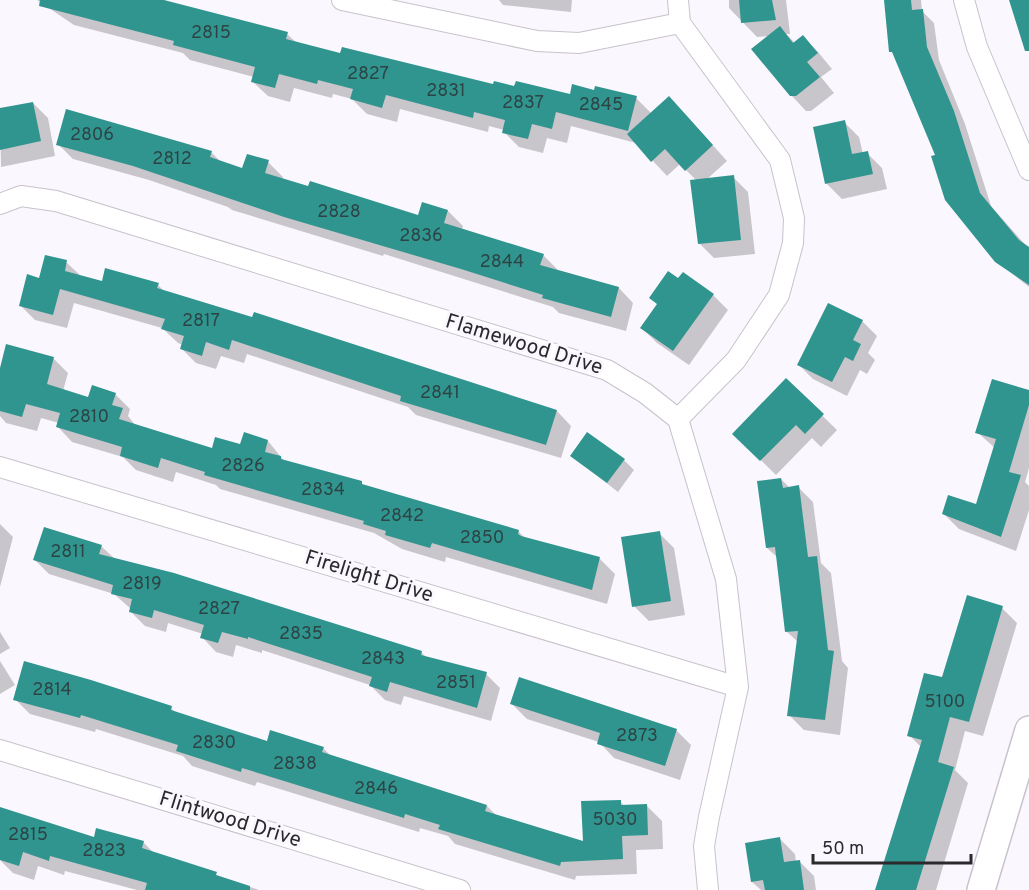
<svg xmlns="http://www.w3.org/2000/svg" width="1029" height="890" font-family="Overpass,sans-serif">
	<rect width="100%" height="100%" fill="#fbf7fe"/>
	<path fill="#0003" d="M37 0H159L287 34 298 44 341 55 494 86 571 96 595 92 636 98 652 114 684 113 727 161 706 180 733 177 748 192 755 254 714 258 699 243 697 181 680 164 667 176 636 143 571 126 567 143 547 138 543 153 519 147 504 132V130L489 126 488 132 400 109 397 122 367 114 352 99 333 94 332 98 294 88 290 102 268 96 253 82 254 77 190 60 183 53 74 25Z
		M499 0H572L571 12 503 5Z
		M729 0H786L790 34H786L795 43 803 37 818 52 832 69 821 77 834 93 811 111H806L791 95 770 36 757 37 729 8Z
		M885 0H921L922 11 934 23 939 60 965 124 991 206 1029 249V287L996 261 937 155 896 57 891 51Z
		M33 103 48 118 55 156 1 167 0 110Z
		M844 122 859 137 863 154 867 153 882 168 887 189 842 199 827 184Z
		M58 144 211 152 221 162 243 170 268 162 283 177 282 180 419 217 423 204 448 211 463 226 462 230 543 255 558 270 619 288 633 303 626 331 559 313 553 307 384 254 383 256 232 210 228 207 149 180 73 159Z
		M66 262 82 277 103 283 158 285 165 292 557 411 571 426 561 458 416 415 408 407 247 354 244 363 221 356 216 369 196 363 182 349 183 345 178 343 162 328 74 303 67 328 35 320 20 305 40 279Z
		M679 280 713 295 728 310 689 365 657 343 642 328Z
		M862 321 877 336 868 353 875 360 867 374 860 370 847 396 813 379 799 365Z
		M53 358 68 373 63 391 89 399 115 394 130 409 128 416 136 426 213 449 268 441 285 462 518 531 526 539 600 559 615 574 607 604 446 557 445 562 402 549 374 533 220 489 216 485 176 472 173 482 136 470 123 457 72 442 58 427 59 423 41 418 37 431 6 423 0 416V374Z
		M786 380 837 430 821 447 812 438 776 475 734 434Z
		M1029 392V468L1025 482 1029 486V510L1016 551 959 529 944 514 977 506 995 448 977 432Z
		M572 456 624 460 634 470 618 492Z
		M781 479 790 488 798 487 813 502 821 563 831 573 842 661 848 668 840 735 804 730 789 715 798 642 787 632 778 558 767 548Z
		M0 524 13 537 0 587Z
		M659 533 674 548 685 615 649 621 634 606Z
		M101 546 115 559 421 652 427 658 486 674 500 688 491 721 404 696 401 705 385 700 370 685 262 650V653L236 645 233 657 216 652 202 637 203 634 168 623 166 632 145 626 131 612V609L114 594 49 574 35 560Z
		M1002 608 1017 623 983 736 965 731 955 770 968 783 936 890H876L921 747 909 735 943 679Z
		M0 632 10 648 0 654Z
		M0 661 15 685 0 694Z
		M15 699 171 708 177 714 268 742 323 748 331 756 487 806 497 816 585 843 620 801 625 807 647 806 662 821 663 849 636 850 637 874 576 876 575 880 455 844 448 836 420 828 419 832 257 782 255 786 192 766 183 756 96 729 95 732 30 714Z
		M512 704 676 730 691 745 680 780 614 758 599 742 527 719Z
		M0 808 95 839 143 842 154 853 259 890H137L65 871 64 875 38 866 34 880 13 873 0 860Z
		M780 839 795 854 796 862 799 861 814 876 816 890H761L752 882Z"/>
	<path fill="#31958f" d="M40 0H164L288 32 286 39 340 53 342 47 493 84 494 81 514 86 516 81 570 94 572 84 594 90 595 86 637 96 628 131 556 112 552 129 532 124 528 139 502 133 505 120 474 112 473 118 386 95 382 108 350 99 353 89 318 80 317 84 279 74 275 88 251 82 255 67 173 45 174 41 39 6Z
		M739 0H772L776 20 741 23Z
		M884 0H911L912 10 923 9 927 47 954 111 980 193 1019 240 1029 247V285L995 262 945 200 931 156 935 155 892 52H889Z
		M1009 0H1029V51H1025Z
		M780 26 793 43 803 35 818 53 807 62 820 77 796 96H790L751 49Z
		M669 96 713 145 685 171 665 149 651 162 627 134Z
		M33 102 41 141 0 150V108Z
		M66 109 212 151 210 157 242 168 247 154 269 160 265 173 308 186 310 181 418 215 422 202 448 210 444 223 544 254 540 265 619 287 611 317 542 298 543 295 461 269 284 217 133 166 56 145Z
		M845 120 852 154 868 151 873 174 825 184 813 127Z
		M734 175 741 240 698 244 690 180Z
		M45 255 67 260 65 271 102 281 105 268 159 283 157 288 252 317 254 312 557 410 546 445 400 401 401 396 232 340 229 350 206 342 202 356 180 349 184 336 161 329 165 319 60 289 53 315 19 306 27 274 39 278Z
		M668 271 678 278 683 272 714 294 673 351 640 328 657 304 649 298Z
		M828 303 863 320 853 340 861 344 853 361 845 357 832 382 797 365Z
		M6 344 54 357 47 384 88 397 92 385 116 393 112 405 123 408 119 419 212 448 215 437 240 444 244 432 268 440 265 452 281 456V459L362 481V484L519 530 518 534 521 536 600 557 592 590 432 543 430 548 385 535 386 531 363 524 364 521 204 475 205 472 161 458 158 468 120 456 122 447 56 427 60 413 26 404 22 417 0 411V368Z
		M786 378 824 414 805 434 796 425 760 461 732 434Z
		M992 379 1029 390V405L1009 472 1021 475 1001 537 942 514 948 495 976 504 996 439 975 433Z
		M587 432 625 459 607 483 570 456Z
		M781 478 783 488 799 485 808 557 817 556 828 650 834 651 825 720 787 716 798 631 785 632 775 547 766 548 757 481Z
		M44 527 102 545 99 554 174 573 422 651 421 655 487 672 477 708 390 682 387 692 369 686 372 677 248 637V639L222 632 218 643 200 638 204 625 154 610 152 618 129 612 132 599 111 594 113 585 33 560Z
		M660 531 671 601 632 607 621 537Z
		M967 595 1003 606 969 722 950 717 938 762 954 767 916 890H875L922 740 907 736 924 673 942 677Z
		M24 661 91 680 172 706 171 710 267 741 270 730 324 747 322 752 487 805 485 811 583 841 581 801 621 800V805L647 804 648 835 622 836 623 859 561 862 560 866 438 829 440 825 405 814 404 818 242 768 241 772 176 751 178 745 81 715 80 718 13 700Z
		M519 677 677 729 665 766 597 744 600 733 510 704Z
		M0 807 94 837 96 828 144 841 142 848 217 872 216 875 250 886V890H145L147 883 50 856 49 861 23 852 19 866 0 860Z
		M780 837 784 862 800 860 804 890H765L763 880 751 882 745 843Z"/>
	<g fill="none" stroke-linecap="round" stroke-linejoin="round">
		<g stroke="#c8c2cc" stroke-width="22">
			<path id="street" d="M342 0 537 41 579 43 680 23
				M964 0 977 47 1029 170
				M0 204 21 196 56 201 607 370 645 393 678 419 726 579 738 687 709 817 704 846 708 890
				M678 419 736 360 779 295 793 243 794 218 780 160 680 23 678 0
				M0 467 738 687
				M0 750 460 890"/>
		</g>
		<g stroke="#c8c2cc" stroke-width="30">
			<path id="secondary" d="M981 890 1029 730"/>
		</g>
		<use href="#street" stroke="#fff" stroke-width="20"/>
		<use href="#secondary" stroke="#fff" stroke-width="27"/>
	</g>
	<g text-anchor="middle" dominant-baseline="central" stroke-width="6" stroke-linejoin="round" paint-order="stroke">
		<g font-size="18" fill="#2c4445">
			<text x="211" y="33">2815</text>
			<text x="368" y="74">2827</text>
			<text x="446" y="91">2831</text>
			<text x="523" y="103">2837</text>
			<text x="601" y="105">2845</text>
			<text x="92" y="135">2806</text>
			<text x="172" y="159">2812</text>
			<text x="339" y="212">2828</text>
			<text x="421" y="236">2836</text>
			<text x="502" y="262">2844</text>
			<text x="201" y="321">2817</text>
			<text x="440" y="393">2841</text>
			<text x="89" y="417">2810</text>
			<text x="243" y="466">2826</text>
			<text x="323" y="490">2834</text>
			<text x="402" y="516">2842</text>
			<text x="482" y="538">2850</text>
			<text x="68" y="552">2811</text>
			<text x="142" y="584">2819</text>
			<text x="219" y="609">2827</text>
			<text x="301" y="634">2835</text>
			<text x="383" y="659">2843</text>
			<text x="456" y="683">2851</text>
			<text x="52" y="690">2814</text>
			<text x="945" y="702">5100</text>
			<text x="637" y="736">2873</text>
			<text x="214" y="743">2830</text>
			<text x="295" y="764">2838</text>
			<text x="376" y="789">2846</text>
			<text x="615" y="820">5030</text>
			<text x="28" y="835">2815</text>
			<text x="104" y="851">2823</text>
		</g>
		<g font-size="21" fill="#2b292c" stroke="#fbf7fe">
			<text transform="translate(524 345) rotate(17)">Flamewood Drive</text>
			<text transform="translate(369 577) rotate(17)">Firelight Drive</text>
			<text transform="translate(230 820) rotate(17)">Flintwood Drive</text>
		</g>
	</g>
	<path d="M813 854v9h158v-9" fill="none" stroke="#2b292c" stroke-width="3"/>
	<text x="822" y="854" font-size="18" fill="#2b292c" stroke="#fbf7fe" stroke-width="4.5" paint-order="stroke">50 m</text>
</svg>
